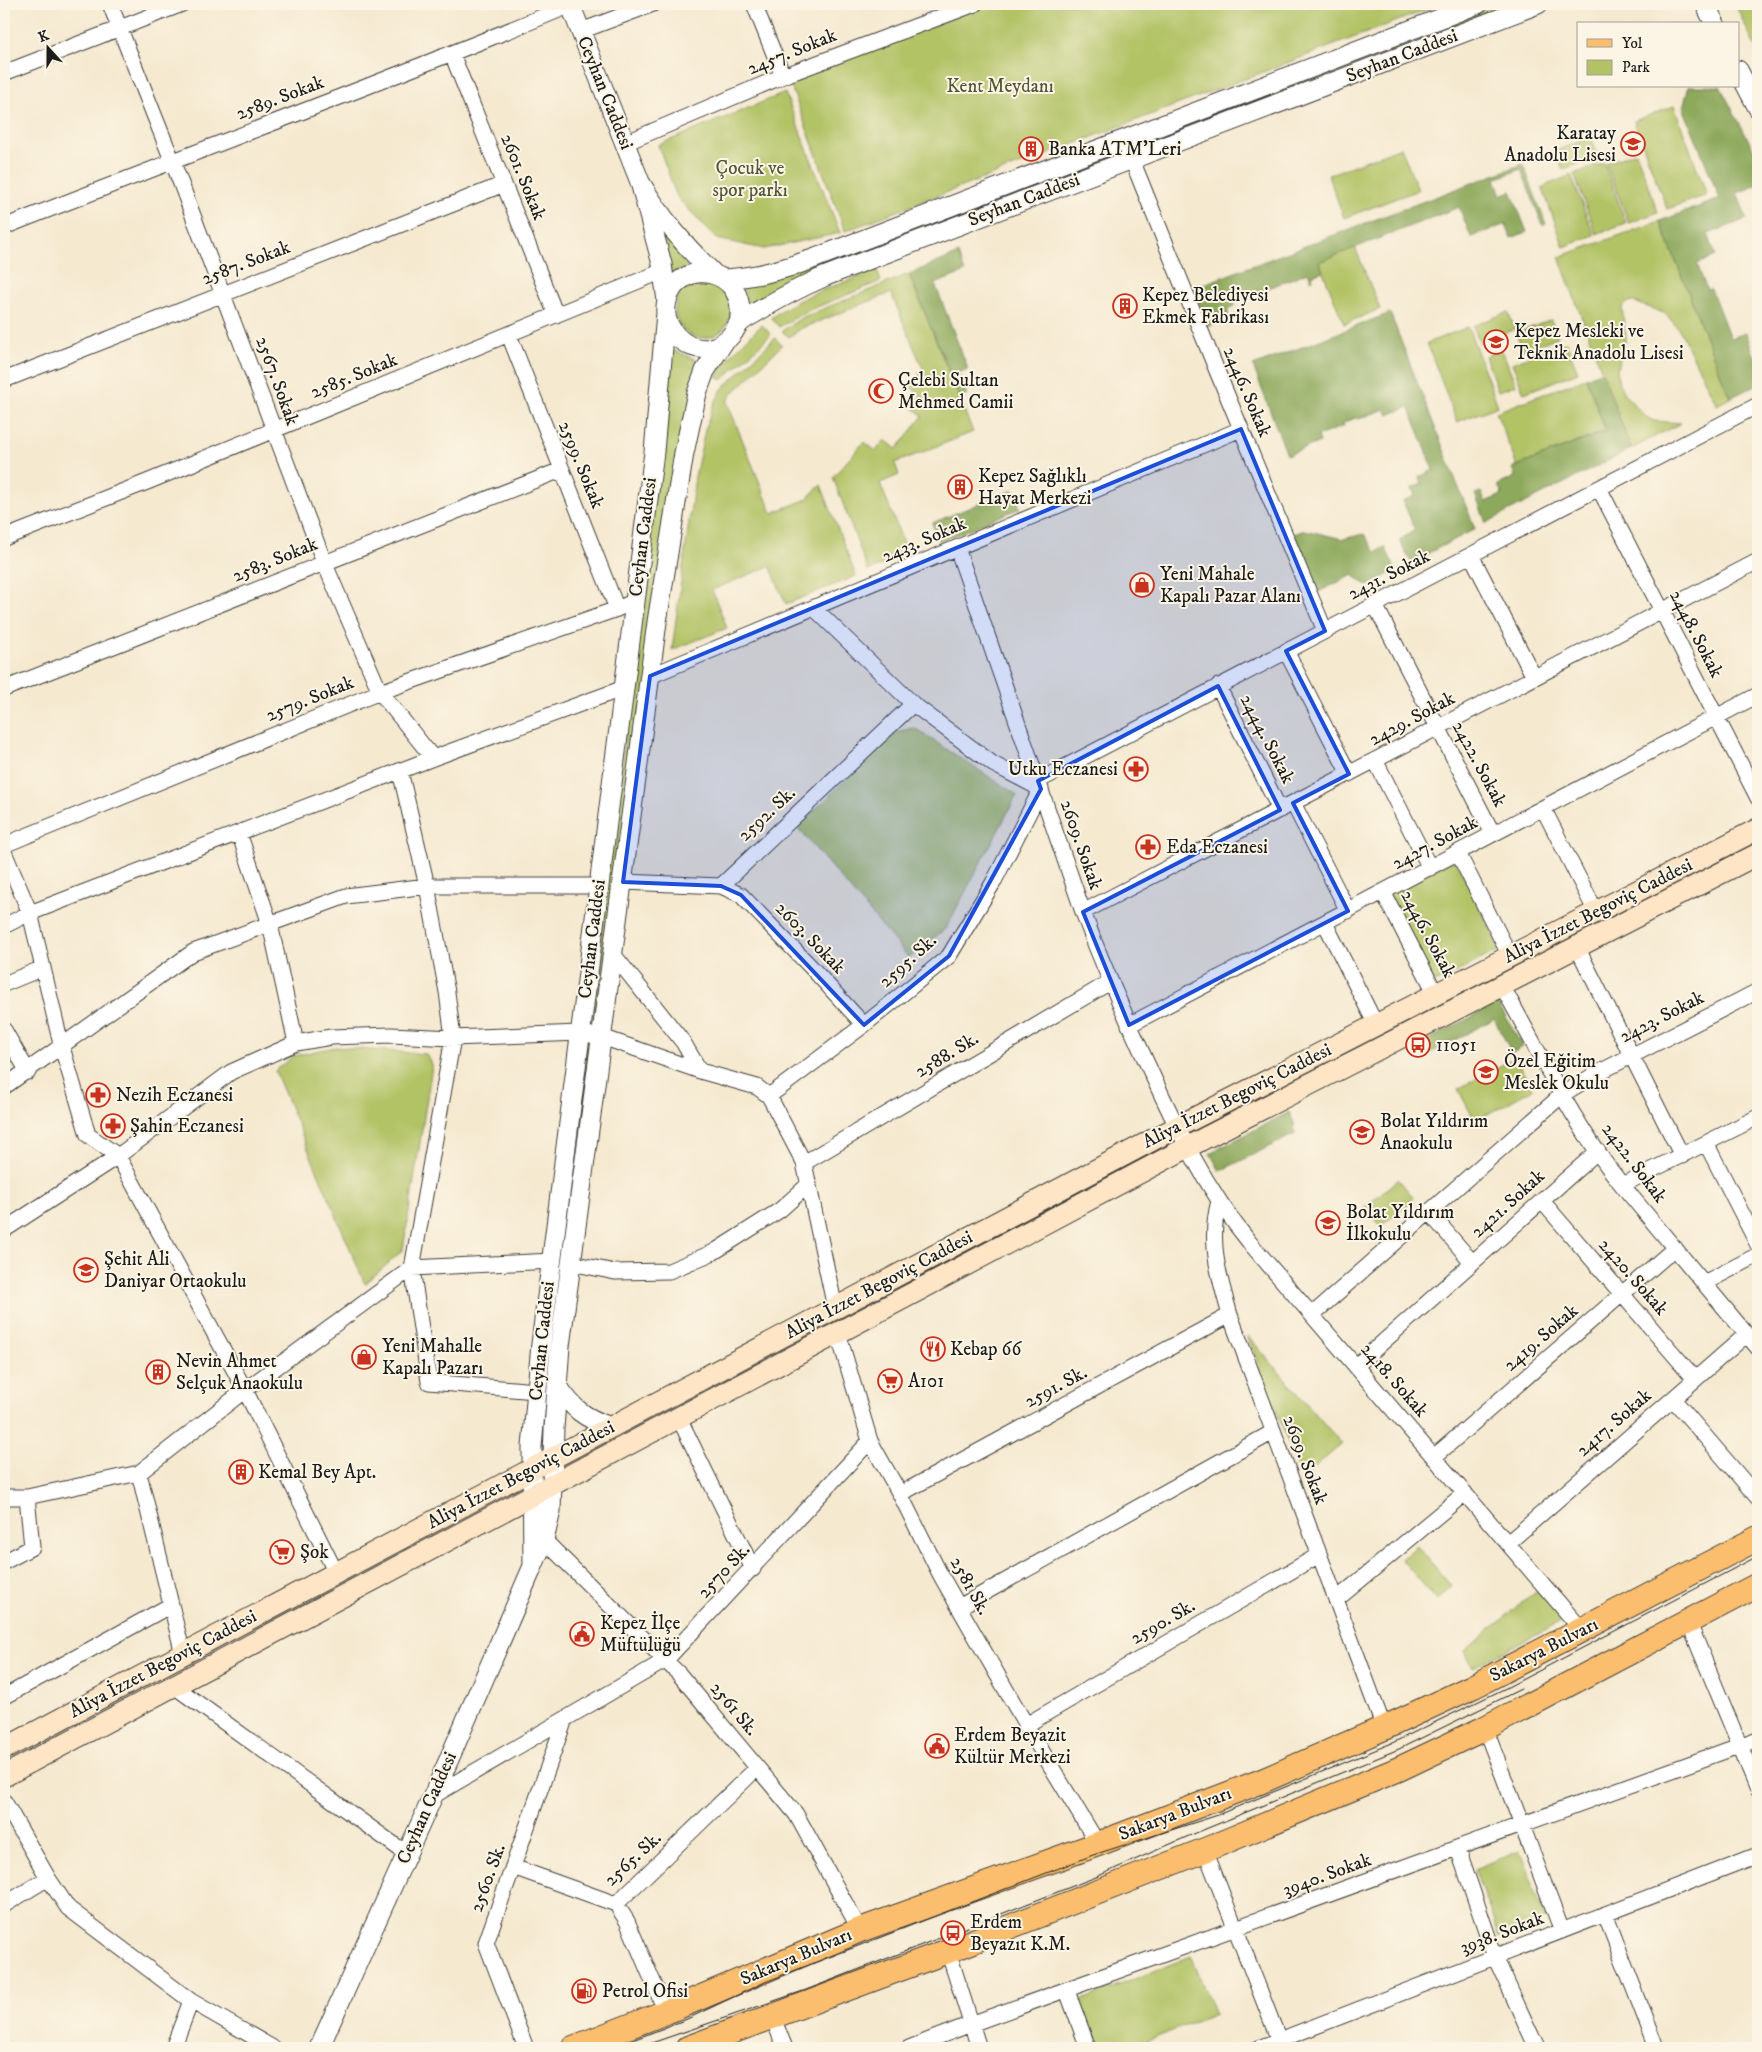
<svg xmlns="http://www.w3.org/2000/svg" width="1762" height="2052" font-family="'IM FELL DW Pica',serif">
	<rect width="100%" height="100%" fill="#fcf5e5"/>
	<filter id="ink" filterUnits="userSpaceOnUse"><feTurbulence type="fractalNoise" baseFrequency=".02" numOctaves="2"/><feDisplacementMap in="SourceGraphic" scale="10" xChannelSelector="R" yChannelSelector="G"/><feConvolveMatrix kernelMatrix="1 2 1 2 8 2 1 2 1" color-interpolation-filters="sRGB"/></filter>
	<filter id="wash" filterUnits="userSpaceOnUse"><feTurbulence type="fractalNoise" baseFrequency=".0096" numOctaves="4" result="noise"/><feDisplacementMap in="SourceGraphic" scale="20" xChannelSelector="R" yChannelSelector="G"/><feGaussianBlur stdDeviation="1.12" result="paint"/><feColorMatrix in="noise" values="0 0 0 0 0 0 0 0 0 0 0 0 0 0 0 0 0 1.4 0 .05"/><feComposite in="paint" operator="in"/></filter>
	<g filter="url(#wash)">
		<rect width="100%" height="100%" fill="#f5e9d0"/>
		<path fill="#b2c366" stroke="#677041" d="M987 4H1442L845 231 789 81Z
			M1502 4H1513L1136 149 1135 145Z
			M1735 4H1758V53Z
			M785 93 840 233 764 249 717 239 677 197 658 145Z
			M1674 106 1707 195 1667 209 1634 121Z
			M1591 137 1598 156 1563 170 1556 151Z
			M1401 147 1418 190 1344 218 1328 175Z
			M1118 151 1119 155 749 307 742 288 744 286Z
			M1636 152 1658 212 1629 223 1606 163Z
			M1604 163 1626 223 1596 234 1574 174Z
			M1571 175 1594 235 1564 247 1542 187Z
			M653 208 694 264 671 277Z
			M1660 221 1730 398 1717 405 1680 331 1666 314 1632 301 1627 303 1622 308 1626 337 1617 370 1619 384 1625 395 1646 417 1654 421 1681 423 1631 449 1559 257Z
			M1355 247 1380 309 1344 324 1319 262Z
			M877 270 881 281 807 311 779 327 771 318C801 294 842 284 877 270Z
			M909 274 973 432 895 463 899 475 880 483 908 555 868 571 833 477 864 442 876 451 885 440 897 449 923 416 912 407 921 395 910 387 923 369 891 293 802 328 789 337 782 331 801 318Z
			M675 310a28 28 0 1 1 56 0a28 28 0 1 1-56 0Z
			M1508 312 1515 329 1480 343 1473 326Z
			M1551 320 1558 337 1523 350 1516 333Z
			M762 325 771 335 722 380 717 376C728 355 745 341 762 325Z
			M1468 327 1498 406 1457 422 1427 343Z
			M775 338 782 345 731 395 727 402 772 513 805 500 821 485 856 576 786 604 770 566 712 590 727 628 672 650 695 477 705 430 713 406 722 389Z
			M1566 342 1578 372 1524 393 1512 363Z
			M672 350 700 361 597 1013 591 1012Z
			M1502 350 1516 385 1498 391 1485 356Z
			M1586 378 1606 431 1517 466 1496 412Z
			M914 728 1017 795 946 928 909 958 797 827 895 732Z
			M1455 859 1501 949 1435 983 1388 893Z
			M587 1042 594 1043 546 1441 542 1432 541 1424Z
			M334 1047 426 1054 432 1066 403 1250 365 1284 275 1071 293 1056Z
			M1516 1057 1533 1089 1475 1121 1458 1089Z
			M1398 1179 1414 1198 1381 1226 1365 1207Z
			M1247 1335 1342 1444 1302 1478Z
			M1417 1546 1452 1587 1437 1600 1401 1559Z
			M1537 1590 1564 1621 1473 1667 1465 1651Z
			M1520 1851 1546 1919 1500 1937 1474 1869Z
			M1191 1956 1215 2014 1129 2048H1099L1080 2001Z"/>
		<path fill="#8da95b" stroke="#54623c" d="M1689 86H1720L1758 158V185L1737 193 1747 219 1708 234 1716 256 1697 264 1707 290 1711 289 1730 338 1746 333 1758 365V384L1730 398 1660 221 1720 199 1683 107Z
			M1523 164 1546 224 1543 226 1521 169 1495 179 1501 195 1511 191 1527 232 1511 238 1506 224 1471 237 1459 207 1319 262 1323 271 1312 275 1313 279 1311 280 1308 272 1234 302 1235 306 1227 309 1229 317 1208 326 1193 288Z
			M958 254 965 272 935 284 968 369 958 373 967 395 960 398 909 274Z
			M1390 313 1475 529 1411 562 1399 540 1415 530 1403 501 1415 496 1412 488 1422 484 1419 477 1434 470 1409 407 1388 415 1385 409 1359 419 1358 417 1343 423 1344 426 1318 436 1320 442 1287 455 1253 366Z
			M1602 371 1631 449 1486 523 1475 494 1481 492 1485 502 1502 495 1498 485 1515 477 1512 468 1606 431 1586 378Z
			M1013 490 1020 508 939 542 932 523Z
			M1305 530 1343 539 1364 534 1375 552 1385 547 1396 570 1367 586 1353 575 1318 592 1294 534Z
			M1498 1003 1523 1047 1512 1053 1494 1019 1425 1056 1418 1045Z
			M1289 1112 1294 1123 1295 1134 1220 1171 1210 1153Z"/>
	</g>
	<g filter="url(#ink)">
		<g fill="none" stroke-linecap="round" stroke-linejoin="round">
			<g stroke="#3d3b37" stroke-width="17">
				<path id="minor" d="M110 4 172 160 324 562 380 692 433 758
					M754 4 783 76
					M581 31 653 4
					M452 54 556 315
					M4 73 182 4
					M1124 140 1217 371 1325 631
					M625 143 783 76 975 4
					M4 227C193 152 383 83 571 5
					M509 335 617 609
					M4 380 504 184
					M1599 488 1758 798
					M4 538 147 482 663 271
					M957 548 1083 912C1101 962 1123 1011 1145 1059 1174 1123 1205 1188 1250 1243L1582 1630
					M1471 555 1534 677
					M1375 605 1493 834
					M1286 651 1349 774
					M650 676 1241 429
					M1218 686 1280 810
					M4 689 561 470
					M1375 760 1430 868
					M400 771 427 886 447 992 453 1038 412 1268 429 1382 536 1391
					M1038 781 1758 405
					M1293 803 1348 911
					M1543 808 1596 912
					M239 833 270 924 296 1043
					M4 845 380 692 617 609 635 601
					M4 852 30 913 61 1044 88 1135 118 1156 245 1390 336 1573
					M1458 853 1510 956
					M623 882 721 886 741 895 810 966 864 1025
					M721 886 913 704
					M1383 892 1436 994
					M1083 912 1758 561
					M1325 923 1376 1025
					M4 926 30 913 433 758 624 688
					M1577 947 1682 1156
					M613 954 683 1042 700 1071
					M4 984 43 968
					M1502 986C1540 1053 1574 1126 1622 1185L1758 1348
					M1129 1025 1758 695
					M4 1030 28 1072
					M4 1087 193 952 346 896 427 886H599
					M769 1096 864 1025 949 956 993 883 1041 789 993 764 913 704 814 608
					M1706 1143 1758 1245
					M804 1163 1110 982
					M1622 1185 1758 1117
					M1219 1201C1208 1241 1219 1277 1230 1315L1384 1728
					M1542 1201 1695 1379
					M1429 1212 1472 1262
					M4 1230 118 1156 231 1072 296 1043 331 1037 391 1035 453 1038 580 1033 602 1037 700 1071 757 1087 769 1096 804 1163 835 1308
					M571 1263 615 1272 669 1271 714 1252 780 1210 809 1184
					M1704 1283 1758 1255
					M1312 1315 1563 1094 1594 1075 1758 991
					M838 1333 870 1441 900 1494 940 1574 1026 1725 1098 1844
					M1356 1366 1598 1151
					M1673 1399 1758 1498
					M679 1418 753 1569
					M1434 1457 1675 1248
					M139 1473 183 1654
					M900 1494 1230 1315
					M4 1497H27L139 1473 245 1390 412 1268 552 1261
					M544 1540 679 1674 796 1814 860 1930
					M1508 1543 1747 1334
					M4 1562 32 1547 27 1497
					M1336 1600 1465 1493
					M959 1607 1273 1432
					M1688 1621 1758 1789
					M174 1686 407 1854
					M4 1697 171 1605
					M1026 1725 1319 1555
					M1485 1728 1562 1931
					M433 1796 666 1660 870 1441
					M4 1801 48 1878 68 1908 191 2001 273 2048
					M1458 1849 1495 1957 1537 2048
					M1205 1850 1282 2048
					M513 1867 616 1904 757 1768
					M616 1904 627 1921 666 2012
					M4 1905 48 1878
					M1605 1914 1657 2048
					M948 1951 979 2048
					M1067 1991 1088 2048
					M773 2018 785 2048
					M173 2048 191 2001
					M526 2048 486 1943 565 1719
					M909 2048 971 2024 1758 1739
					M1259 2048 1758 1855"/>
			</g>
			<g stroke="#3d3b37" stroke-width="21">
				<path id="tertiary" d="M570 4 640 182
					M1705 4 1715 24
					M1738 70 1758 108
					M725 279C755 277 782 270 810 260L1478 4
					M667 301 662 264 640 182C662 219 683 244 714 274
					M666 313 654 452 541 1344 532 1447 533 1566 544 1540 551 1511 554 1429 560 1346 657 622 684 453 697 393 705 371 723 343
					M739 324C750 266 678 256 667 301 660 327 685 353 711 348 719 346 728 340 733 333 735 331 736 326 739 324 743 319 750 316 755 313 778 299 801 287 826 276L1538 4
					M557 1385C573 1409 584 1418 611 1427
					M319 2048 433 1796 533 1566"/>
			</g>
			<g stroke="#3d3b37" stroke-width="23">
				<path id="secondary" d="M4 1749 1177 1127 1758 829
					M4 1776 1203 1139 1758 854"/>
			</g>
			<g stroke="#3d3b37" stroke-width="26">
				<path id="primary" d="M573 2048 666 2012 860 1930 1098 1844 1262 1781 1384 1728 1474 1686 1758 1538
					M688 2048 948 1951 1205 1850 1399 1769 1485 1728 1758 1585"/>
			</g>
			<use href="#minor" stroke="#fff" stroke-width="15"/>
			<use href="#tertiary" stroke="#fff" stroke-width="19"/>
			<use href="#secondary" stroke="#fde5c5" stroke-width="21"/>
			<use href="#primary" stroke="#fbbe6e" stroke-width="24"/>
			<path stroke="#1c1c1c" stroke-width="1" d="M612 2048 687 2019 765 1982 1093 1855 1215 1816 1392 1743 1506 1688 1758 1556
				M637 2048 806 1990 1096 1877 1191 1835 1399 1749 1521 1689"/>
		</g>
	</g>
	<path fill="#1d4ed8" fill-opacity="0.2" stroke="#1d4ed8" stroke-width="4" stroke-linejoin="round" d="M1241 429 1325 631 1286 651 1349 774 1293 803 1348 911 1129 1025 1083 912 1280 810 1218 686 1038 781 1041 789 949 956 864 1025 741 895 721 886 623 882 650 676Z"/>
	<defs>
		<g id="school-ring" transform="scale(1.25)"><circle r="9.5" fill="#fcf5e5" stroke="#c8321e" stroke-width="1.5"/><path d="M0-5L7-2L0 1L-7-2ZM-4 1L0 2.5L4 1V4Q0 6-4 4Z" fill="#c8321e"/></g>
		<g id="building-ring" transform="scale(1.25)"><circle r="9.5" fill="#fcf5e5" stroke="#c8321e" stroke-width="1.5"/><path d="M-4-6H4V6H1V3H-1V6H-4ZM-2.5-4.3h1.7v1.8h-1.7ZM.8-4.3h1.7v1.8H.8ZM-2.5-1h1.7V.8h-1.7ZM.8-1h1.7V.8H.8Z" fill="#c8321e"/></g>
		<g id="mosque-ring" transform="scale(1.25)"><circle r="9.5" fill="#fcf5e5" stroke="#c8321e" stroke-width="1.5"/><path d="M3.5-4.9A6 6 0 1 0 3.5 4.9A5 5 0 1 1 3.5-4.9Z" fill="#c8321e"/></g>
		<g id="shop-ring" transform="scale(1.25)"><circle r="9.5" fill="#fcf5e5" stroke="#c8321e" stroke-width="1.5"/><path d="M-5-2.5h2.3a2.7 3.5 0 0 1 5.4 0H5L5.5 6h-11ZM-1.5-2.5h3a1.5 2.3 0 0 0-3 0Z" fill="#c8321e"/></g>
		<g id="pharmacy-ring" transform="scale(1.25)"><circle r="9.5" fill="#fcf5e5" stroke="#c8321e" stroke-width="1.5"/><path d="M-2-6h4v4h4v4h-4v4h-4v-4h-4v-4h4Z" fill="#c8321e"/></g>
		<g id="bus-ring" transform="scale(1.25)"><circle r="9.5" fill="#fcf5e5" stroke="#c8321e" stroke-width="1.5"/><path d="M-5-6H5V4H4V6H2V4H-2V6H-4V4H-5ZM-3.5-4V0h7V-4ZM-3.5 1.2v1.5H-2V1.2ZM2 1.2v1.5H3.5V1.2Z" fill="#c8321e"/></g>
		<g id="restaurant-ring" transform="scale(1.25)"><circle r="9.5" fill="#fcf5e5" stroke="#c8321e" stroke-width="1.5"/><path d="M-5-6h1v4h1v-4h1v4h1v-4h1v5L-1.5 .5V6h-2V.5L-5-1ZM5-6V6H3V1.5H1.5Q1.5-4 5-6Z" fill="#c8321e"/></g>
		<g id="supermarket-ring" transform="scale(1.25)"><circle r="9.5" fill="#fcf5e5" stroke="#c8321e" stroke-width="1.5"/><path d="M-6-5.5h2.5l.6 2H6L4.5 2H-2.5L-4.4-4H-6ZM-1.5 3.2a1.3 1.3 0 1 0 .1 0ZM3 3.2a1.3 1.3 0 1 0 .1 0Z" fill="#c8321e"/></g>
		<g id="civic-ring" transform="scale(1.25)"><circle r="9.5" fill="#fcf5e5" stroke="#c8321e" stroke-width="1.5"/><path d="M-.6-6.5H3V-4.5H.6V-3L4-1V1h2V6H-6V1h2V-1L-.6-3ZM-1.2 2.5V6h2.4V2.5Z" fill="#c8321e"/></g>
		<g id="fuel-ring" transform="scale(1.25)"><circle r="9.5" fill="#fcf5e5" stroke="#c8321e" stroke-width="1.5"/><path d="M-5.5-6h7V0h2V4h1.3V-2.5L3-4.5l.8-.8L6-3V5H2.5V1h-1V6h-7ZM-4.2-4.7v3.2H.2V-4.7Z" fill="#c8321e"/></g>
	</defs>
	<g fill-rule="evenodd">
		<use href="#school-ring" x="1633" y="144"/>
		<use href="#building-ring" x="1031" y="149"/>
		<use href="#building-ring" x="1125" y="306"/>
		<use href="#school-ring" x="1496" y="342"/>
		<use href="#mosque-ring" x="881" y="391"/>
		<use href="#building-ring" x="960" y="487"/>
		<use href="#shop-ring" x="1142" y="585"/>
		<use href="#pharmacy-ring" x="1136" y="769"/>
		<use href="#pharmacy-ring" x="1148" y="847"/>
		<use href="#bus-ring" x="1418" y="1045"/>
		<use href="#school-ring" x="1486" y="1072"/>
		<use href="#pharmacy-ring" x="98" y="1095"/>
		<use href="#pharmacy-ring" x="113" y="1126"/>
		<use href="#school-ring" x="1362" y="1132"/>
		<use href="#school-ring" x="1328" y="1223"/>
		<use href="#school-ring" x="86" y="1270"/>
		<use href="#restaurant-ring" x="933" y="1349"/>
		<use href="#shop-ring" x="364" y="1357"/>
		<use href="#building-ring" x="158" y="1372"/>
		<use href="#supermarket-ring" x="890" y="1381"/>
		<use href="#building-ring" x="241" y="1472"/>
		<use href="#supermarket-ring" x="282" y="1552"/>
		<use href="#civic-ring" x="582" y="1634"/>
		<use href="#civic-ring" x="937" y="1746"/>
		<use href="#bus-ring" x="953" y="1933"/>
		<use href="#fuel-ring" x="584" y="1991"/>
	</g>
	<g text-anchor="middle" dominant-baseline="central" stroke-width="4" stroke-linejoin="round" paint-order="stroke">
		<g font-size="19" fill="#1c1c1c" stroke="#fcf5e5">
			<text transform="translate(792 52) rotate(-22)">2457. Sokak</text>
			<text transform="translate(1402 56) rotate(-21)">Seyhan Caddesi</text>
			<text transform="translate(605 93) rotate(68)">Ceyhan Caddesi</text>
			<text transform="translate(280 98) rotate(-21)">2589. Sokak</text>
			<text transform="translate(523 177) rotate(68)">2601. Sokak</text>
			<text transform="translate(1024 200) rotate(-21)">Seyhan Caddesi</text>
			<text transform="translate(246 263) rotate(-21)">2587. Sokak</text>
			<text transform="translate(354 376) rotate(-22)">2585. Sokak</text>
			<text transform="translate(277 381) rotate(70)">2567. Sokak</text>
			<text transform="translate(1247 392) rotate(67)">2446. Sokak</text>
			<text transform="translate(581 465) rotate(68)">2599. Sokak</text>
			<text transform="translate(643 537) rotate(-83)">Ceyhan Caddesi</text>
			<text transform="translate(924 540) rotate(-23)">2433. Sokak</text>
			<text transform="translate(275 560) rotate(-22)">2583. Sokak</text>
			<text transform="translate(1389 575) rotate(-27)">2431. Sokak</text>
			<text transform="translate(1696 634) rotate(63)">2448. Sokak</text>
			<text transform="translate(310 699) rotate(-22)">2579. Sokak</text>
			<text transform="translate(1412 719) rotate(-28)">2429. Sokak</text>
			<text transform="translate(1267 739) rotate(63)">2444. Sokak</text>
			<text transform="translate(1479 764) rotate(62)">2422. Sokak</text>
			<text transform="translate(767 814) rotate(-43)">2592. Sk.</text>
			<text transform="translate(1435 843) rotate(-28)">2427. Sokak</text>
			<text transform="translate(1081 845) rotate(71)">2609. Sokak</text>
			<text transform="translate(1598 911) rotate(-27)">Aliya İzzet Begoviç Caddesi</text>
			<text transform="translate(1428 934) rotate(62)">2446. Sokak</text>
			<text transform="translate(810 938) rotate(46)">2603. Sokak</text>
			<text transform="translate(592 939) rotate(-83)">Ceyhan Caddesi</text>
			<text transform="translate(908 961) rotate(-42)">2595. Sk.</text>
			<text transform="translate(1662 1017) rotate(-27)">2423. Sokak</text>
			<text transform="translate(947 1055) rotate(-31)">2588. Sk.</text>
			<text transform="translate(1237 1096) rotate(-27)">Aliya İzzet Begoviç Caddesi</text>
			<text transform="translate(1634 1163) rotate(53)">2422. Sokak</text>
			<text transform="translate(1508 1204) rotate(-42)">2421. Sokak</text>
			<text transform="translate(1633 1277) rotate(49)">2420. Sokak</text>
			<text transform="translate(879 1285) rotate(-28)">Aliya İzzet Begoviç Caddesi</text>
			<text transform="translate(1541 1338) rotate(-41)">2419. Sokak</text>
			<text transform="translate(542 1341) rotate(-84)">Ceyhan Caddesi</text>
			<text transform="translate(1394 1380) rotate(49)">2418. Sokak</text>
			<text transform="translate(1056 1387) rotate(-28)">2591. Sk.</text>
			<text transform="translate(1614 1423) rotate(-41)">2417. Sokak</text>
			<text transform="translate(1305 1460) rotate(69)">2609. Sokak</text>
			<text transform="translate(521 1475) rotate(-28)">Aliya İzzet Begoviç Caddesi</text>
			<text transform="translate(724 1571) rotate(-47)">2570 Sk.</text>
			<text transform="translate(970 1586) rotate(61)">2581 Sk.</text>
			<text transform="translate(1163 1622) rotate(-30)">2590. Sk.</text>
			<text transform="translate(1544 1650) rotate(-27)">Sakarya Bulvarı</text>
			<text transform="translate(163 1664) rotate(-28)">Aliya İzzet Begoviç Caddesi</text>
			<text transform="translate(734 1709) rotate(50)">2561 Sk.</text>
			<text transform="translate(427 1808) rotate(-66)">Ceyhan Caddesi</text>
			<text transform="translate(1175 1814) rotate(-21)">Sakarya Bulvarı</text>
			<text transform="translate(633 1859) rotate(-43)">2565. Sk.</text>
			<text transform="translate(1327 1875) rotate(-20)">3940. Sokak</text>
			<text transform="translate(488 1878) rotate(-70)">2560. Sk.</text>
			<text transform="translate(1502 1933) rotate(-21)">3938. Sokak</text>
			<text transform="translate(796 1957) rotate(-23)">Sakarya Bulvarı</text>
		</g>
		<g font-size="19" fill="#505636" stroke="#fcf5e5">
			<text x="1000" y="86">Kent Meydanı</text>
			<text x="750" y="168">Çocuk ve<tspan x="750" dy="22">spor parkı</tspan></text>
		</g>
		<g font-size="19" fill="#1c1c1c" stroke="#fcf5e5" text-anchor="start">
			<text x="1616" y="133" text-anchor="end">Karatay<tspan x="1616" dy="22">Anadolu Lisesi</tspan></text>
			<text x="1048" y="149">Banka ATM'Leri</text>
			<text x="1142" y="295">Kepez Belediyesi<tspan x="1142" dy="22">Ekmek Fabrikası</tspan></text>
			<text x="1514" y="331">Kepez Mesleki ve<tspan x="1514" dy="22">Teknik Anadolu Lisesi</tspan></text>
			<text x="898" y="380">Çelebi Sultan<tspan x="898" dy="22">Mehmed Camii</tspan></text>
			<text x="978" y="476">Kepez Sağlıklı<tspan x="978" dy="22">Hayat Merkezi</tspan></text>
			<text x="1160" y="574">Yeni Mahale<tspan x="1160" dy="22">Kapalı Pazar Alanı</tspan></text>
			<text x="1118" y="769" text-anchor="end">Utku Eczanesi</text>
			<text x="1166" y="847">Eda Eczanesi</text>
			<text x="1436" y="1045">11051</text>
			<text x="1504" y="1061">Özel Eğitim<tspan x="1504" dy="22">Meslek Okulu</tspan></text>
			<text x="116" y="1095">Nezih Eczanesi</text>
			<text x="1380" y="1121">Bolat Yıldırım<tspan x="1380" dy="22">Anaokulu</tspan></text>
			<text x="130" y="1126">Şahin Eczanesi</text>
			<text x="1346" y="1212">Bolat Yıldırım<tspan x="1346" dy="22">İlkokulu</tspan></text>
			<text x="104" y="1259">Şehit Ali<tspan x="104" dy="22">Daniyar Ortaokulu</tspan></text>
			<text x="382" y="1346">Yeni Mahalle<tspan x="382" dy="22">Kapalı Pazarı</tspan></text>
			<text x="950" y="1349">Kebap 66</text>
			<text x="176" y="1361">Nevin Ahmet<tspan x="176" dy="22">Selçuk Anaokulu</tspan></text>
			<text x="908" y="1381">A101</text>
			<text x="258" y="1472">Kemal Bey Apt.</text>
			<text x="300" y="1552">Şok</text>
			<text x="600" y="1623">Kepez İlçe<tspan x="600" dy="22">Müftülüğü</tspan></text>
			<text x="954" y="1735">Erdem Beyazit<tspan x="954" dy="22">Kültür Merkezi</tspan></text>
			<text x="970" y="1922">Erdem<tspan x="970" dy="22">Beyazıt K.M.</tspan></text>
			<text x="602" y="1991">Petrol Ofisi</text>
		</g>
	</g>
	<rect width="1762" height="2052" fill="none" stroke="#fcf5e5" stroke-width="20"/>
	<rect x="1577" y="22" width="162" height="65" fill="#fcf5e5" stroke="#a29e95"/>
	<rect x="1587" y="39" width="25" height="8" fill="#fbbe6e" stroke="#a29e95"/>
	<text x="1622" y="48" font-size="15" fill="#1c1c1c">Yol</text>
	<rect x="1587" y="60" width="25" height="15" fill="#b2c366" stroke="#a29e95"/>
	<text x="1622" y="72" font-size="15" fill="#1c1c1c">Park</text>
	<g transform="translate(48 48) rotate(339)" stroke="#fcf5e5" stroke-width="4" paint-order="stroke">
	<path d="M0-4L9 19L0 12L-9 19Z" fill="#1c1c1c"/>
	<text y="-8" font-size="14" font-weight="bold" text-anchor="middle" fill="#1c1c1c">K</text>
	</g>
</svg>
